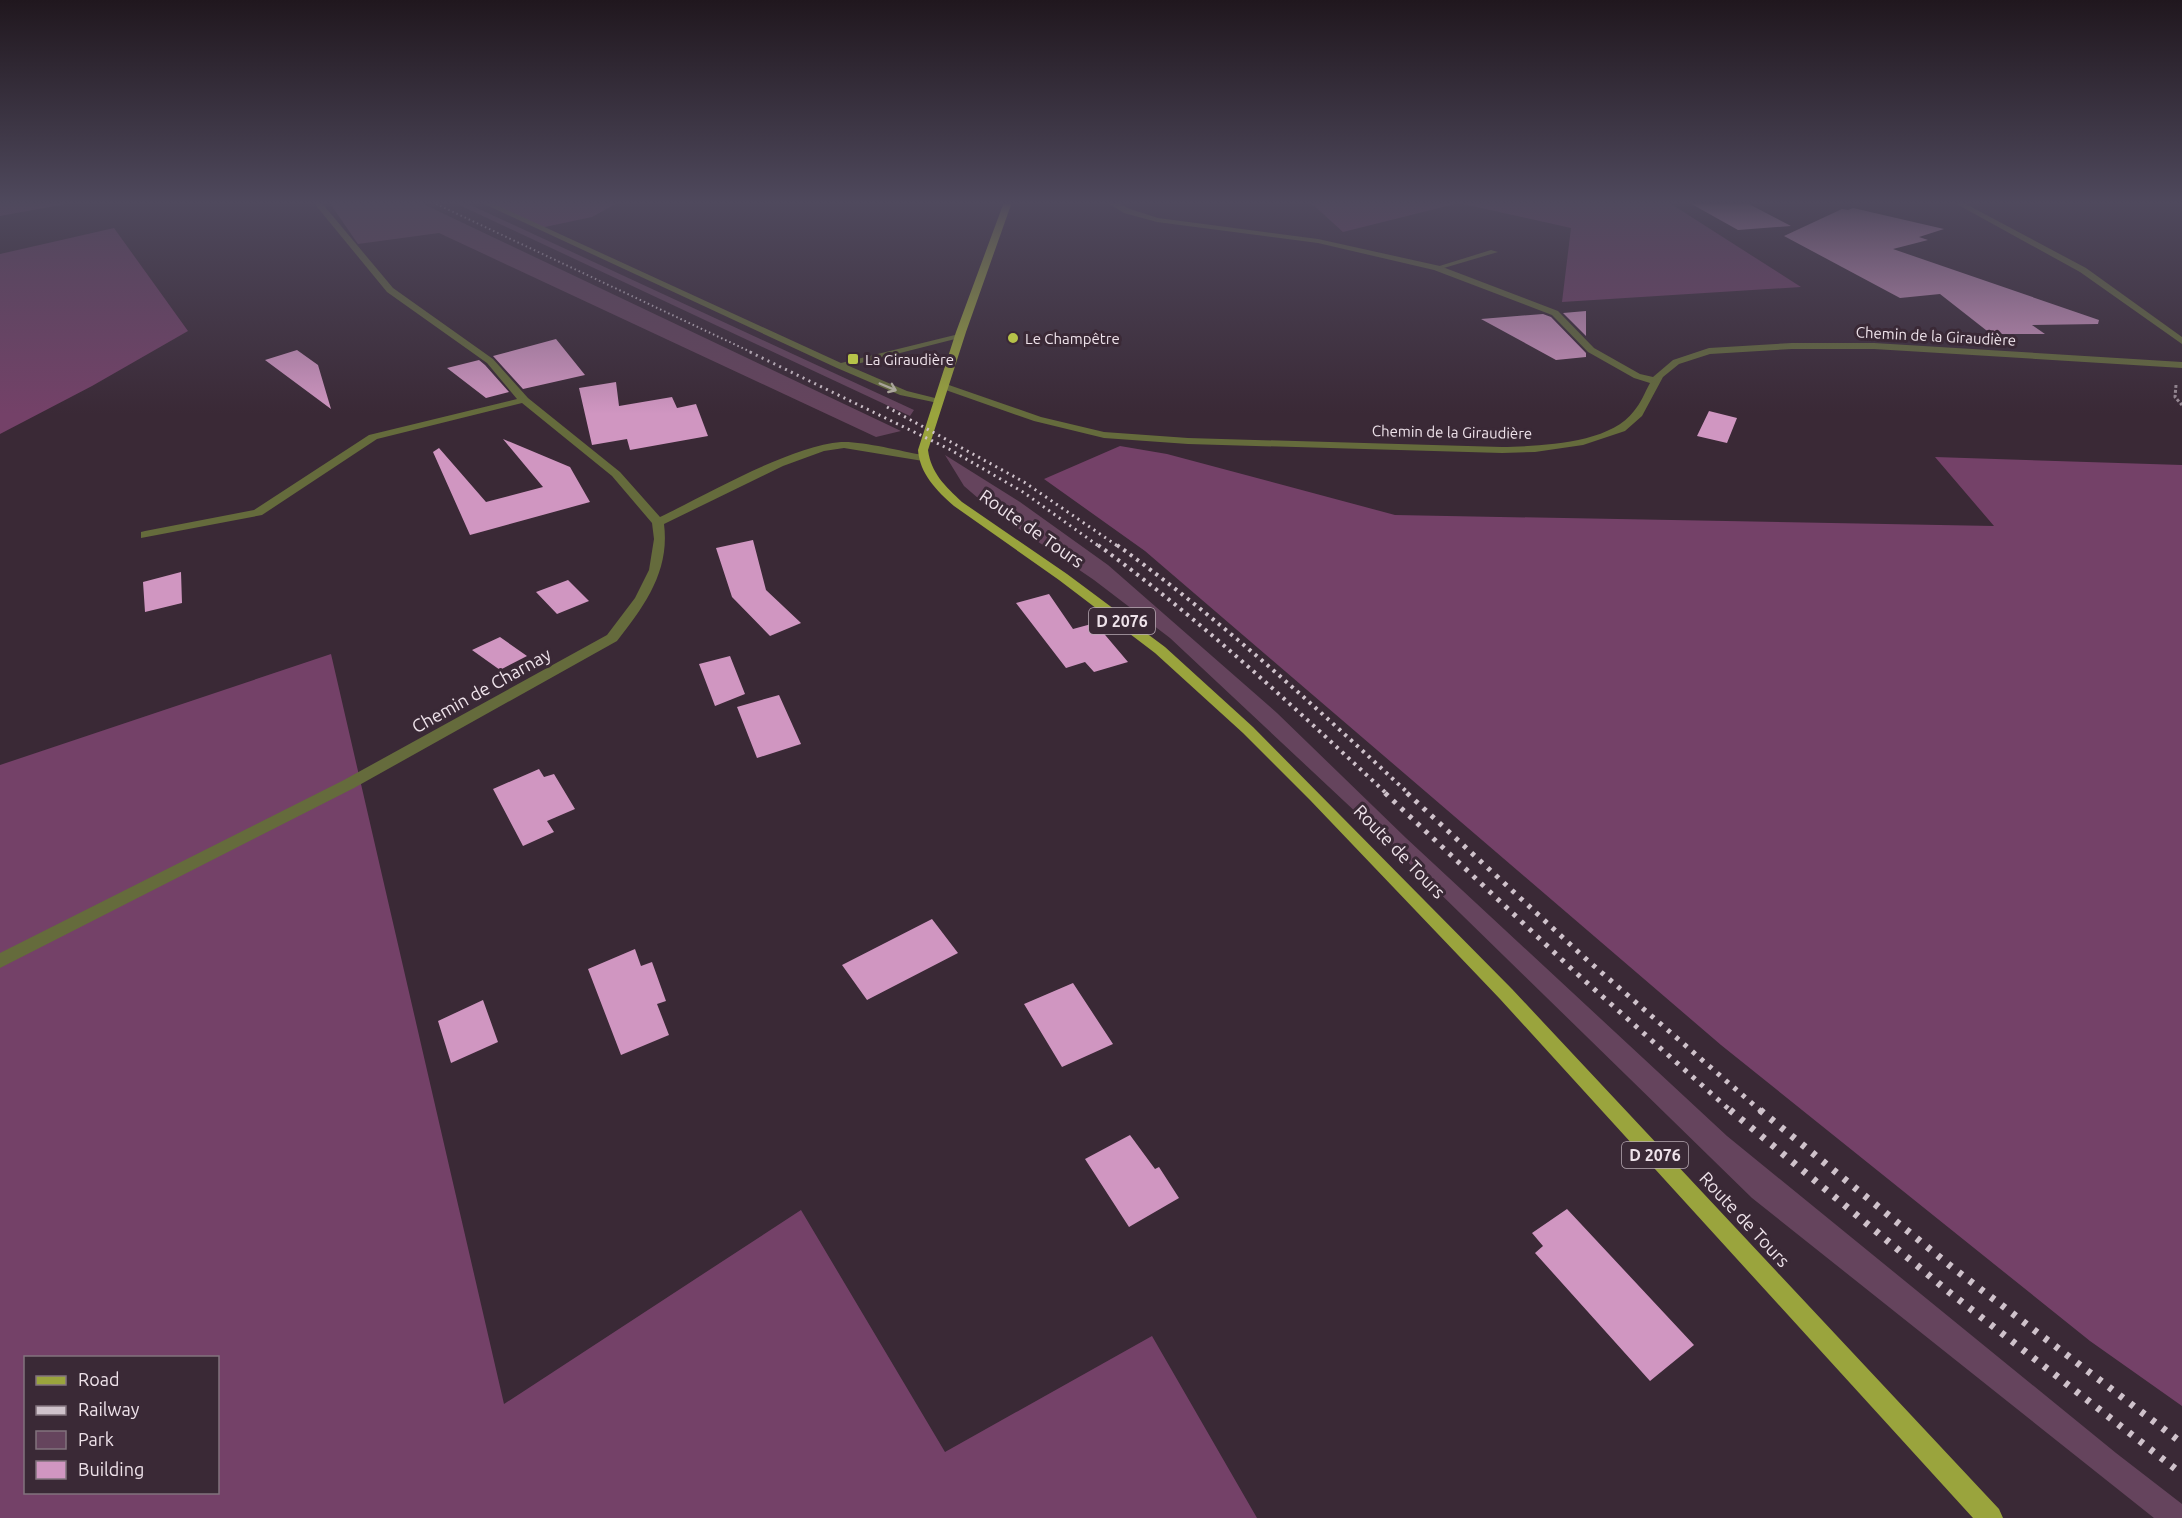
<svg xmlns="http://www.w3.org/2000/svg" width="2182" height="1518" font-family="Ubuntu,sans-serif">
	<rect width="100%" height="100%" fill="#3a2936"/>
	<path fill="#65445d" d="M329 202H419L901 431 876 437 439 233 358 244Z
		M453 202H464L914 410 910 416Z
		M945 455 1020 502 1108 565 1277 713 1406 838 1727 1136 2116 1453 2182 1504V1518H2154L1752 1198 1376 831 1170 638 1094 580 993 511 964 486Z"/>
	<path fill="#744168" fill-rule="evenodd" d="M0 202H77L0 216Z
		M491 202H619L592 217 540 228Z
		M1310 202H1635L1638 204 1668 202 1801 287 1562 302 1571 228 1459 203 1343 232Z
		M114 228 188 331 92 386 0 434V254Z
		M1120 446 1167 454 1395 515 1994 526 1935 457 2182 465V1406L2090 1341 1721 1045 1145 551 1044 479Z
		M331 654 504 1404 801 1210 945 1452 1152 1336 1257 1518H0V765ZM26 1358H218V1492H26Z"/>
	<path fill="#d096c1" d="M1688 202H1745L1791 226 1738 230Z
		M1853 208 1944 229 1919 237 1928 240 1893 249 2099 320 2098 324 2032 325 2045 334H1991L1940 294 1900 298 1784 236 1842 209 1848 210Z
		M1586 311V336L1563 313Z
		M1543 314 1551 317 1586 353V357L1556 360 1481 319Z
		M556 339 585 375 523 389 493 356Z
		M297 350 318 365 331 409 265 360Z
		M479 360 485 365 509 392 486 398 447 368Z
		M616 382 619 406 672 397 677 408 696 404 708 436 630 450 627 439 592 445 579 388Z
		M1709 411 1737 418 1727 443 1697 436Z
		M503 439 570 467 590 502 470 535 433 452 439 448 486 502 543 487Z
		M753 540 766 590 801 623 770 636 732 597 716 548Z
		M181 572 182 603 145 612 143 582Z
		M568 580 589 601 557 614 536 592Z
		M1049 594 1073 629 1095 623 1128 662 1094 672 1085 662 1066 668 1016 603Z
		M500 637 527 656 500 670 472 650Z
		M730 656 745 694 715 706 699 664Z
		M779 695 801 744 757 758 737 707Z
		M539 769 544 777 554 774 575 809 547 821 554 832 523 846 493 789Z
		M932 919 958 953 867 1000 842 965Z
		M635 949 641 966 652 962 666 1001 657 1004 669 1035 621 1055 588 969Z
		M1073 983 1113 1044 1062 1067 1024 1004Z
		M483 1000 498 1042 451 1063 438 1021Z
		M1130 1135 1155 1169 1159 1167 1179 1198 1129 1227 1085 1159Z
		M1567 1209 1694 1345 1650 1381 1535 1253 1543 1246 1532 1233Z"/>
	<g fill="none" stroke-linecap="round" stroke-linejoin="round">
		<path stroke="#998b95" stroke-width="3" stroke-dasharray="3 2" stroke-linecap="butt" d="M2176 385 2175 397 2182 405"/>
		<path fill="#656b3c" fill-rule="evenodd" d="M1491 250 1498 252 1437 270 1433 268Z"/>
		<path fill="#656b3c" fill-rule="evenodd" d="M313 202H321L393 288 493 359 528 398 620 472 660 517C708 494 790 446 841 442 863 441 900 451 923 455L928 458 923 461 844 448 824 451 783 466 664 524C670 571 645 605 617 641L354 788 0 968V953L344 780 607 635 635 598 649 570 654 539 652 523 612 476 522 403 377 439 262 515 141 538V532L145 531 254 510 369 435 517 399 487 363 387 292Z
			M480 202H490L841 363 963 333V337L849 366 907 391 943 400 938 403 900 395 837 368Z
			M1106 202H1115L1130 209 1158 218 1318 239 1440 266 1558 311 1594 348 1640 374 1653 377 1673 360 1709 348 1792 343H1874L2182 362V368L1874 349H1792L1710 354 1679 364 1663 377 1642 416 1625 431 1583 445 1535 452 1502 453 1188 444 1104 438 1034 421 940 388V384H946L1041 417 1104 432 1188 438 1502 447C1539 446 1610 444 1634 411 1641 403 1645 392 1650 383L1634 378 1588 352 1552 315 1434 270 1318 243 1157 222 1124 213Z
			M1953 202H1962L2086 268 2182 337V344L2080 272Z"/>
		<path fill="#9aa43d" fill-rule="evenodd" d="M1004 202H1012L966 332 928 450C931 473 945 486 962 502L1067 574 1165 647 1253 727 1512 989 1999 1509 2003 1518H1973L1500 999 1310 800 1243 733 1155 653 1059 580 954 506C936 490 920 474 918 450L956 332Z"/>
		<path stroke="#cfc2cb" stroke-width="2" stroke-dasharray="1.5 3" stroke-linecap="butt" d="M432 202 753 353"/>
		<path stroke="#cfc2cb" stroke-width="3" stroke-dasharray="2 4.5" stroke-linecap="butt" d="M750 352 949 449 1023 492 1100 547
			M887 407 1024 482 1119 547"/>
		<path stroke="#cfc2cb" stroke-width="4" stroke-dasharray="3 5" stroke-linecap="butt" d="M1098 545C1201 620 1294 707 1387 794
			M1117 545C1221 620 1316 707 1409 794"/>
		<path stroke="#cfc2cb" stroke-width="5" stroke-dasharray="4 7" stroke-linecap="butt" d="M1385 793 1575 972 1732 1112
			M1407 793 1586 959 1762 1112"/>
		<path stroke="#cfc2cb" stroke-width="7" stroke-dasharray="4.5 9" stroke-linecap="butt" d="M1730 1110 1949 1292 2182 1474
			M1760 1110 1953 1268 2182 1443"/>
	</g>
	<defs><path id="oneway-shaft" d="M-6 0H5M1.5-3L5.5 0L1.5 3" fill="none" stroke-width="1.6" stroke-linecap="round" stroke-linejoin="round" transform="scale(1.5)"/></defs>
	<use stroke="#b7b2a4" href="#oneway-shaft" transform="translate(888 387) rotate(23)"/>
	<linearGradient id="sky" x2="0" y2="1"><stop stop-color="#20171e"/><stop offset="0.49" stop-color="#4f495d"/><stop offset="1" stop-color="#4f495d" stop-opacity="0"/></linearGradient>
	<rect width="2182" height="414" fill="url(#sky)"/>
	<g fill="#b6c249" stroke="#3a2936" stroke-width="2">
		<circle cx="1013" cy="338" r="6"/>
		<rect x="847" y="353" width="12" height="12" rx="3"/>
	</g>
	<g text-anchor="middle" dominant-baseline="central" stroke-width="6" stroke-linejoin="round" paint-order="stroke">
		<g font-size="15" fill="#eee2ea" stroke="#3a2936">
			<text transform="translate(1936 336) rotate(3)">Chemin de la Giraudière</text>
			<text transform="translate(1452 432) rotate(1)">Chemin de la Giraudière</text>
		</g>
		<g font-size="15" fill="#eee2ea" stroke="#3a2936" text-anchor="start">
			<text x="1025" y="338">Le Champêtre</text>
			<text x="865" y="359">La Giraudière</text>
		</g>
		<g fill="#3a2936" stroke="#b8aab4" stroke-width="1.5">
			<rect x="1089" y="608" width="66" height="26" rx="4.5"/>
			<rect x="1622" y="1142" width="66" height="26" rx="4.5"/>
		</g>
		<g font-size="16" font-weight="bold" fill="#eee2ea">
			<text x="1122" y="621">D 2076</text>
			<text x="1655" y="1155">D 2076</text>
		</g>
		<g font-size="18" fill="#eee2ea" stroke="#3a2936">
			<text transform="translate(1032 528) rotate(35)">Route de Tours</text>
			<text transform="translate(481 690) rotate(-29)">Chemin de Charnay</text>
			<text transform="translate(1400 851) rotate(46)">Route de Tours</text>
			<text transform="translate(1745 1219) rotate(47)">Route de Tours</text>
		</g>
	</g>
	<rect x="24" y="1356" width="195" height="138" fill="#3a2936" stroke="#82737e" stroke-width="1.5"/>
	<rect x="36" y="1376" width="30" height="9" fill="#9aa43d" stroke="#82737e" stroke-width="1.5"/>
	<text x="78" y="1386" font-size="18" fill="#eee2ea">Road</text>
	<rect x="36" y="1406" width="30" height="9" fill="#cfc2cb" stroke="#82737e" stroke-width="1.5"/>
	<text x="78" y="1416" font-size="18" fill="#eee2ea">Railway</text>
	<rect x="36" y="1431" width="30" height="18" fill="#65445d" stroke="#82737e" stroke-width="1.5"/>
	<text x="78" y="1446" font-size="18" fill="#eee2ea">Park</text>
	<rect x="36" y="1461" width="30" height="18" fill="#d096c1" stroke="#82737e" stroke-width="1.5"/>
	<text x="78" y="1476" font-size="18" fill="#eee2ea">Building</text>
</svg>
